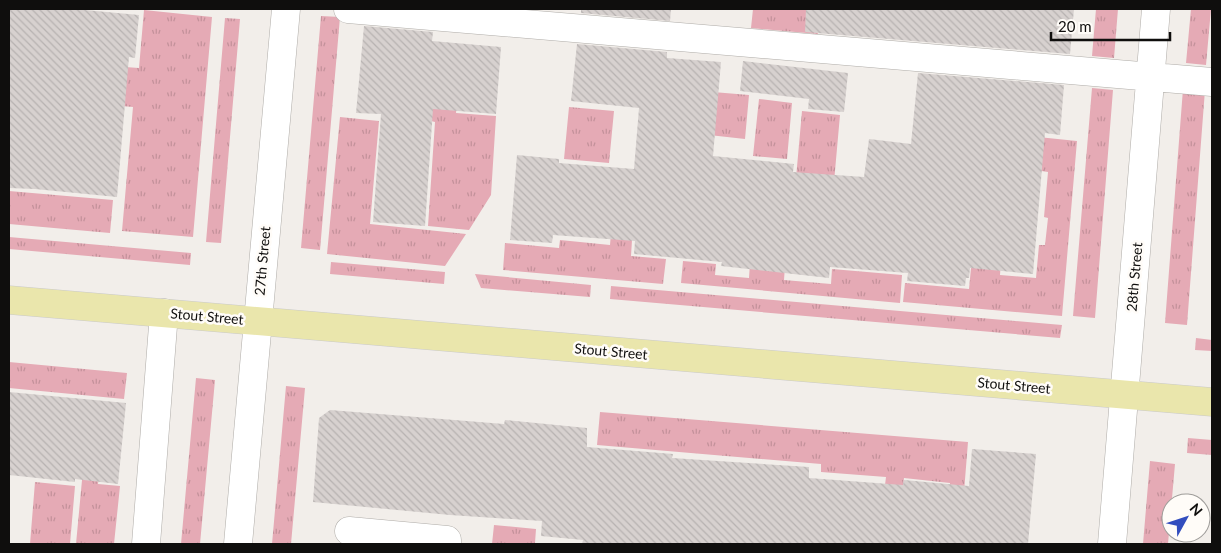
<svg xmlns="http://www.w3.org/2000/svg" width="1221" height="553" font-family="Lato,sans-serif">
	<defs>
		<pattern id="grass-tufts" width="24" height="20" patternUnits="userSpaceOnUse" patternTransform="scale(1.25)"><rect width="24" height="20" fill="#e5aab5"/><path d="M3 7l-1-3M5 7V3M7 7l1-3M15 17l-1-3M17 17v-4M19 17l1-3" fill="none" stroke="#c3919a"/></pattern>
		<pattern id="building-back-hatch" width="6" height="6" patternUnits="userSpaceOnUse" patternTransform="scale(1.25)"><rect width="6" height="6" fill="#d7d1cf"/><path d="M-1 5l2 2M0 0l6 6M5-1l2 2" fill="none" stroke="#b7b2b1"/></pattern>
	</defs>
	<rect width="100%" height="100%" fill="#f2eeea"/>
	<path fill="url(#grass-tufts)" d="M753 9H820L818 34 751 28Z
		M1096 9H1118L1114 58 1092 56Z
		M1191 9H1211L1206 65 1186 63Z
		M144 10 212 17 193 237 122 231 133 107 122 106 125 67 139 68Z
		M321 16 340 17 320 250 301 248Z
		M225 18 240 19 221 243 206 242Z
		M434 76 459 78 456 113 496 116 491 195 469 230 428 226 435 122 431 121Z
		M1092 88 1113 90 1095 318 1073 316Z
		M1183 89 1205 90 1187 325 1165 323Z
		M713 92 749 95 745 139 709 135Z
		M759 99 792 103 787 159 753 156Z
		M569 107 614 111 609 163 564 159Z
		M802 111 840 115 834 182 796 178Z
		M340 117 379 121 370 224 466 234 445 266 327 254Z
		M1038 137 1077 141 1062 316 903 302 905 283 969 289 972 258 1001 260 1000 275 1036 278 1039 245H1045L1048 218 1044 217 1048 172 1035 170Z
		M9 191 113 200 110 233 9 224Z
		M612 222 633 224 631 256 666 259 663 284 503 270 505 243 559 248 560 240 610 245Z
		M9 237 191 253 190 265 9 249Z
		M683 261 716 264 715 275 749 278 750 263 785 266 784 280 831 284 832 269 902 275 900 303 681 283Z
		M331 262 445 272 444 284 330 274Z
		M475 274 591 285 590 297 481 288Z
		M611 286 1062 325 1060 338 610 299Z
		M1196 338 1212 340V351L1195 350Z
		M9 362 127 373 124 399 9 388Z
		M196 378 215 380 200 544H181Z
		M286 386 305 388 291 544H272Z
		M600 412 968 442 964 492 950 490V483L904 478 903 486 885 485 886 477 821 472V464L597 445Z
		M1188 438 1212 440V455L1187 453Z
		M84 459 100 461 98 484 120 486 114 544H76Z
		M1150 461 1175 464 1168 544H1143Z
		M35 482 75 486 70 544H30Z
		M494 525 536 529 535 543 545 544H492Z"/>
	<path fill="url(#building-back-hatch)" d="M9 9H74L139 15 135 58 129 57 117 197 35 189 9 188Z
		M581 9H671L670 21 581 13Z
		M806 9H1074L1070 54 805 32Z
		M364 26 433 32 432 41 501 47 496 114 433 109 425 226 373 222 381 114 356 113Z
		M577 44 667 52V58L721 62 713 156 794 164 793 172 864 177 869 139 911 144 918 73 1064 85 1060 135 1045 133 1033 274 970 268 969 278H966L965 286 907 281 908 273 830 267 829 278 721 266 722 262 634 254 635 241 553 235 552 243 510 240 517 155 559 159V163L634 169 639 108 571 101Z
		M743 61 848 73 844 112 808 109 809 99 740 91Z
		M9 392 126 403 118 484 75 479V482L9 475Z
		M330 410 504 424 505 420 587 428V447L673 454 672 458 809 467V478L903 485 904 480 969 486 972 449 1036 454 1028 544H582L583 540 541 536 542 521 450 515 313 502 319 418Z"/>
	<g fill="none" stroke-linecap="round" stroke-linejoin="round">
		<g stroke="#afaca8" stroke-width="29">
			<path id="minor" d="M348 9 1212 82
				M349 531 447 540V544
				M146 544 164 313
				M238 544 286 9
				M1112 544 1156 9"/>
		</g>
		<g stroke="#cacaca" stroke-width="29">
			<path id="major" d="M9 300 1212 402"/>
		</g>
		<use href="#minor" stroke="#fff" stroke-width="28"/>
		<use href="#major" stroke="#eae6ac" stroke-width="28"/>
	</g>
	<g text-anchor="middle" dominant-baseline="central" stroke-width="5" stroke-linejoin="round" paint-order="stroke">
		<g font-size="14" fill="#0f0e0d" stroke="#fffcf8">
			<text transform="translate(262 261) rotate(-85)">27th Street</text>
			<text transform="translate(1134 277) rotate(-85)">28th Street</text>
			<text transform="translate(207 316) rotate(5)">Stout Street</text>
			<text transform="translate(611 351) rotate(5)">Stout Street</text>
			<text transform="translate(1014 385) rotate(5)">Stout Street</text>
		</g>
	</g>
	<rect width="1221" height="553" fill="none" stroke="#0f0e0d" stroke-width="20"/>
	<g transform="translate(1186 518) rotate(50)"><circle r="24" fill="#fffcf8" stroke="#9f9d9a"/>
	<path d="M0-4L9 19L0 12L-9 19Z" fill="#324dbe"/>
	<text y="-8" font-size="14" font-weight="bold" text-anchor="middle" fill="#0f0e0d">N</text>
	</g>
	<path d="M1051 32v8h119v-8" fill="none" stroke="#0f0e0d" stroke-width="2.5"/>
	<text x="1058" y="32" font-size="15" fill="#0f0e0d" stroke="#fffcf8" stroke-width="4" paint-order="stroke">20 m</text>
</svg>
